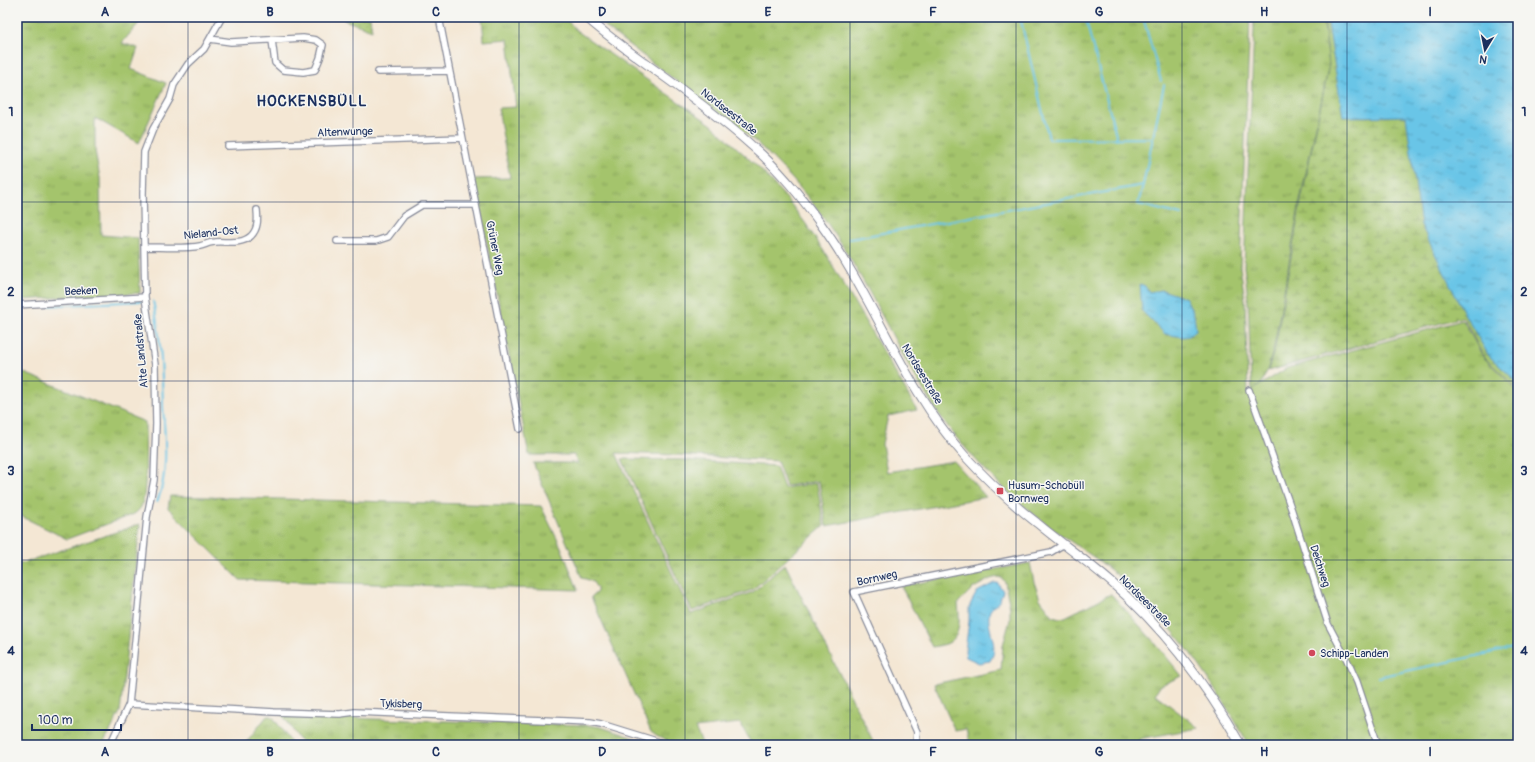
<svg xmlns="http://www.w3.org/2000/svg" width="1535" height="762" font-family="Pangolin,sans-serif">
	<defs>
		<pattern id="grass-tufts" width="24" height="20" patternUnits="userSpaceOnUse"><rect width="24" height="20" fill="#a4c46c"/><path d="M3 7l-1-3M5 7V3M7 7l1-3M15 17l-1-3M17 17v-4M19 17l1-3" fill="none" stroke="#85a05c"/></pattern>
		<pattern id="wetland-marsh" width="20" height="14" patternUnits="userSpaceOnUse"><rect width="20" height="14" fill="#a4c46c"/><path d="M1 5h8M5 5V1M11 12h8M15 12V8" fill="none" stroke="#85a05c"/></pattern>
		<pattern id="park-dots" width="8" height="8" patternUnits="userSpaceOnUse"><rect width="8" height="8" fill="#a4c46c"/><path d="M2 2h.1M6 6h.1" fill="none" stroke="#85a05c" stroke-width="1.8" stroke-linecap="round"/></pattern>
		<pattern id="water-ripples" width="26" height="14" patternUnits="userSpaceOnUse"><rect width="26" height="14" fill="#69c5e7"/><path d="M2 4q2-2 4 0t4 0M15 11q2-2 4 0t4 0" fill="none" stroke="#56a0be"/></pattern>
	</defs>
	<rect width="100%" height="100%" fill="#f6f6f2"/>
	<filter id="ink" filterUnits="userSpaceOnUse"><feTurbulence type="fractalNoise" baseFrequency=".025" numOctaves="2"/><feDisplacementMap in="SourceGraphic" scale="8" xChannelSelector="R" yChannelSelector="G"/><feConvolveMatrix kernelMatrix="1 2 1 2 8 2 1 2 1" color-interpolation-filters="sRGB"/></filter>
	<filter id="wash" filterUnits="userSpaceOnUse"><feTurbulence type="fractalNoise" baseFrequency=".012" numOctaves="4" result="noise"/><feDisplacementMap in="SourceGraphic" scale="16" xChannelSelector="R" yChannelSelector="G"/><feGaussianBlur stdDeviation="0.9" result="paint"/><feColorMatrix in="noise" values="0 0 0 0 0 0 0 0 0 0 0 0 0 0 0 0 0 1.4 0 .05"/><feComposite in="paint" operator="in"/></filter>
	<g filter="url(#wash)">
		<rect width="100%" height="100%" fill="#f4e7d4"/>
		<path fill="url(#grass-tufts)" stroke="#607a65" d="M17 17H144L122 43 138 48 131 69 166 83 139 143 95 118V151L100 178 101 235 138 238 140 293 17 300Z
			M482 17H564L577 31 712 125 760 169 787 199 806 224 827 256 917 410 888 416 882 444 887 472 954 461 986 497 826 526 819 481 786 486 777 461 678 455 616 453 691 614 753 592 785 564 875 745H752L740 723 695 728 703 745C686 745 665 744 651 732L591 597 597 592V588L592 581 582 578 533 463H578L574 455H529L474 179 510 178 498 108 516 107 508 39 484 41Z
			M598 17H1250L1240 267 1245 299 1248 393 1287 368 1463 320 1483 357 1515 388 1518 394V745H1249C1227 707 1204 668 1175 634 1158 612 1137 592 1116 574 1091 553 1061 537 1036 516 1012 497 988 474 968 451 907 383 878 293 825 220 805 192 781 165 756 142 740 128 722 116 705 103 670 76 634 49 599 22Z
			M1253 17H1323L1329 65 1300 201 1274 347 1267 371 1261 384 1252 390C1248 349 1251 307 1244 267L1254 29Z
			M17 370 145 422C145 440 148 493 141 507 139 510 137 512 134 514L67 539 17 514Z
			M622 459 684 460 776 466 784 488 817 483 824 526 752 590 692 611Z
			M170 496 541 506 561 547 578 590 240 580 168 508Z
			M140 524 121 704 120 712 103 745H17V565Z
			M1030 563 1034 582 1040 599 1053 616 1060 618 1065 617 1111 594 1155 643 1182 676 1161 685 1155 694 1199 728 1139 739V742L1124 745H970L966 729 955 731 934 684 1001 670 1003 645 1010 620V608L1005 582 1002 578 998 577 990 579 972 589 958 603C959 615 962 634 950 642 946 645 937 646 932 647L901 586Z
			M282 714 374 719 587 725 601 727 654 745H303Z
			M267 716H272L293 745H244Z"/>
		<path fill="url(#wetland-marsh)" stroke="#607a65" d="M1324 17H1518V389L1484 357 1463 317 1268 371 1275 347 1301 201 1329 65Z"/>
		<path fill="url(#park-dots)" stroke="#607a65" d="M345 17H370L372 30 344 20Z"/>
		<path fill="url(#water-ripples)" stroke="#427aa2" d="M1327 17H1518V383L1489 356 1465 315 1421 225 1406 116 1343 117Z
			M1140 284 1145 286 1149 292 1162 290 1186 298 1194 315 1196 330 1189 336 1183 337 1165 334 1142 311Z
			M994 583H998L1003 591C1002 594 1001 597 1000 600 996 606 989 608 989 615 987 631 1000 645 990 661L979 663 966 657 965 651 969 621V608L971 603 977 592Z"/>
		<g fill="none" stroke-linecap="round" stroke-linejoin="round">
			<path stroke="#69c5e7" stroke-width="2" d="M1020 17 1049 139 1153 138
				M1085 17 1117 139
				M1143 17 1161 81
				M1164 85 1143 185 1138 204 1181 215
				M850 239 1143 185
				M153 301C161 336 162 372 163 407 165 438 169 473 157 502
				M46 306 143 301
				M1378 677 1518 647"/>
		</g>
	</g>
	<g filter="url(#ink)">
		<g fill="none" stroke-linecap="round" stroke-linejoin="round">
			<g stroke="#888b99" stroke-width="8">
				<path id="street" d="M439 17 520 429
					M210 39 231 42 303 38 316 40 323 45 320 58 315 70 303 72 283 70 275 63 272 40
					M378 72 448 71
					M228 146 462 138
					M337 241H376L388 237 404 216 422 205H476
					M144 247C161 247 184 249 200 246 205 245 210 242 215 242 226 241 241 245 251 236 258 229 258 220 257 210
					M17 305 145 297
					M1249 390 1292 511 1328 624 1347 660 1357 682 1378 745
					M129 704 274 712 340 714 355 712 590 722 601 724 669 745
					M110 745 129 704 147 517 154 480 156 424 155 365 145 297 143 194 144 152 153 129 170 99 174 85 188 64 204 49 222 17
					M916 745 917 732 854 592 1051 552 1064 544"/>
			</g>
			<g stroke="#888b99" stroke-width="10">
				<path id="secondary" d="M586 17C615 43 649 65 681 89 705 107 729 125 751 145 777 167 800 195 820 223 874 297 903 387 964 455 987 480 1011 503 1037 523 1061 543 1087 561 1111 582 1164 628 1206 684 1241 745"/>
			</g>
			<use href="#street" stroke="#fff" stroke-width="5.5"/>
			<use href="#secondary" stroke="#fff" stroke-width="8"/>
		</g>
	</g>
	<path fill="none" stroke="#1b2f5e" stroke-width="1" stroke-opacity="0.55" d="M188 17V745M353 17V745M519 17V745M685 17V745M850 17V745M1016 17V745M1182 17V745M1347 17V745M17 202H1518M17 381H1518M17 560H1518"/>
	<g fill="#d1495b" stroke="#f6f6f2" stroke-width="1.5">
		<rect x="996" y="487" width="8" height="8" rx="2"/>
		<circle cx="1312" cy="653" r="4"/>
	</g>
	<g text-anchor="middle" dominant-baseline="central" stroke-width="3" stroke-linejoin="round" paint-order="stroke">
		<g font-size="11" fill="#1b2f5e" stroke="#f6f6f2">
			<text transform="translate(729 112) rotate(38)">Nordseestraße</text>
			<text transform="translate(345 132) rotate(-2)">Altenwunge</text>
			<text transform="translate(211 233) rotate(-6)">Nieland-Ost</text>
			<text transform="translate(495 248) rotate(79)">Grüner Weg</text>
			<text transform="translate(81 291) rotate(-3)">Beeken</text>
			<text transform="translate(141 351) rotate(-95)">Alte Landstraße</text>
			<text transform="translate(922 374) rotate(59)">Nordseestraße</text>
			<text transform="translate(1320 566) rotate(72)">Deichweg</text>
			<text transform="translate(877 578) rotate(-12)">Bornweg</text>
			<text transform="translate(1145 601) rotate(45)">Nordseestraße</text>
			<text transform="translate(401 704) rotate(2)">Tykisberg</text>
		</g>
		<g font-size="11" fill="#1b2f5e" stroke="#f6f6f2" text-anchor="start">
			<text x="1008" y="485">Husum-Schobüll<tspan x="1008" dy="13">Bornweg</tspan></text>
			<text x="1320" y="653">Schipp-Landen</text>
		</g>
		<g font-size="15" font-weight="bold" letter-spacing="1" fill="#1b2f5e" stroke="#f6f6f2">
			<text x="312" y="101">HOCKENSBÜLL</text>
		</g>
	</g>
	<rect width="1535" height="762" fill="none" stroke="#f6f6f2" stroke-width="44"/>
	<g transform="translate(1485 50) rotate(190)" stroke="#f6f6f2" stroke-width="3" paint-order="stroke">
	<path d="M0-3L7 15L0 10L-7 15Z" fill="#1b2f5e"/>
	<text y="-6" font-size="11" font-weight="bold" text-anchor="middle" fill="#1b2f5e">N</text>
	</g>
	<path d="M32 724v6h89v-6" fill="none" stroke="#1b2f5e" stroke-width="2"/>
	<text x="38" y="724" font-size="12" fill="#1b2f5e" stroke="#f6f6f2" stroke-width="3" paint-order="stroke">100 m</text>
	<rect x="22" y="22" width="1491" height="718" fill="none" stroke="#1b2f5e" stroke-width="1.5"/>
	<g font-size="13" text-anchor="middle" font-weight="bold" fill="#1b2f5e">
		<text x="105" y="16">A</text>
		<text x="270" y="16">B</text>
		<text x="436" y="16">C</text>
		<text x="602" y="16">D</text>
		<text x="768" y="16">E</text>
		<text x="933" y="16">F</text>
		<text x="1099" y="16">G</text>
		<text x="1264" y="16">H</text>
		<text x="1430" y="16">I</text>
		<text x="11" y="116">1</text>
		<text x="1524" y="116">1</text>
		<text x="11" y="296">2</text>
		<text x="1524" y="296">2</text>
		<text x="11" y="475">3</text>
		<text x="1524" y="475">3</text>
		<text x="11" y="655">4</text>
		<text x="1524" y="655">4</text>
		<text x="105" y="756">A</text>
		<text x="270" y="756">B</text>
		<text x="436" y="756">C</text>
		<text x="602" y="756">D</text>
		<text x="768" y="756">E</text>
		<text x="933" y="756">F</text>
		<text x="1099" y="756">G</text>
		<text x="1264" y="756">H</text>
		<text x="1430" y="756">I</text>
	</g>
</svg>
